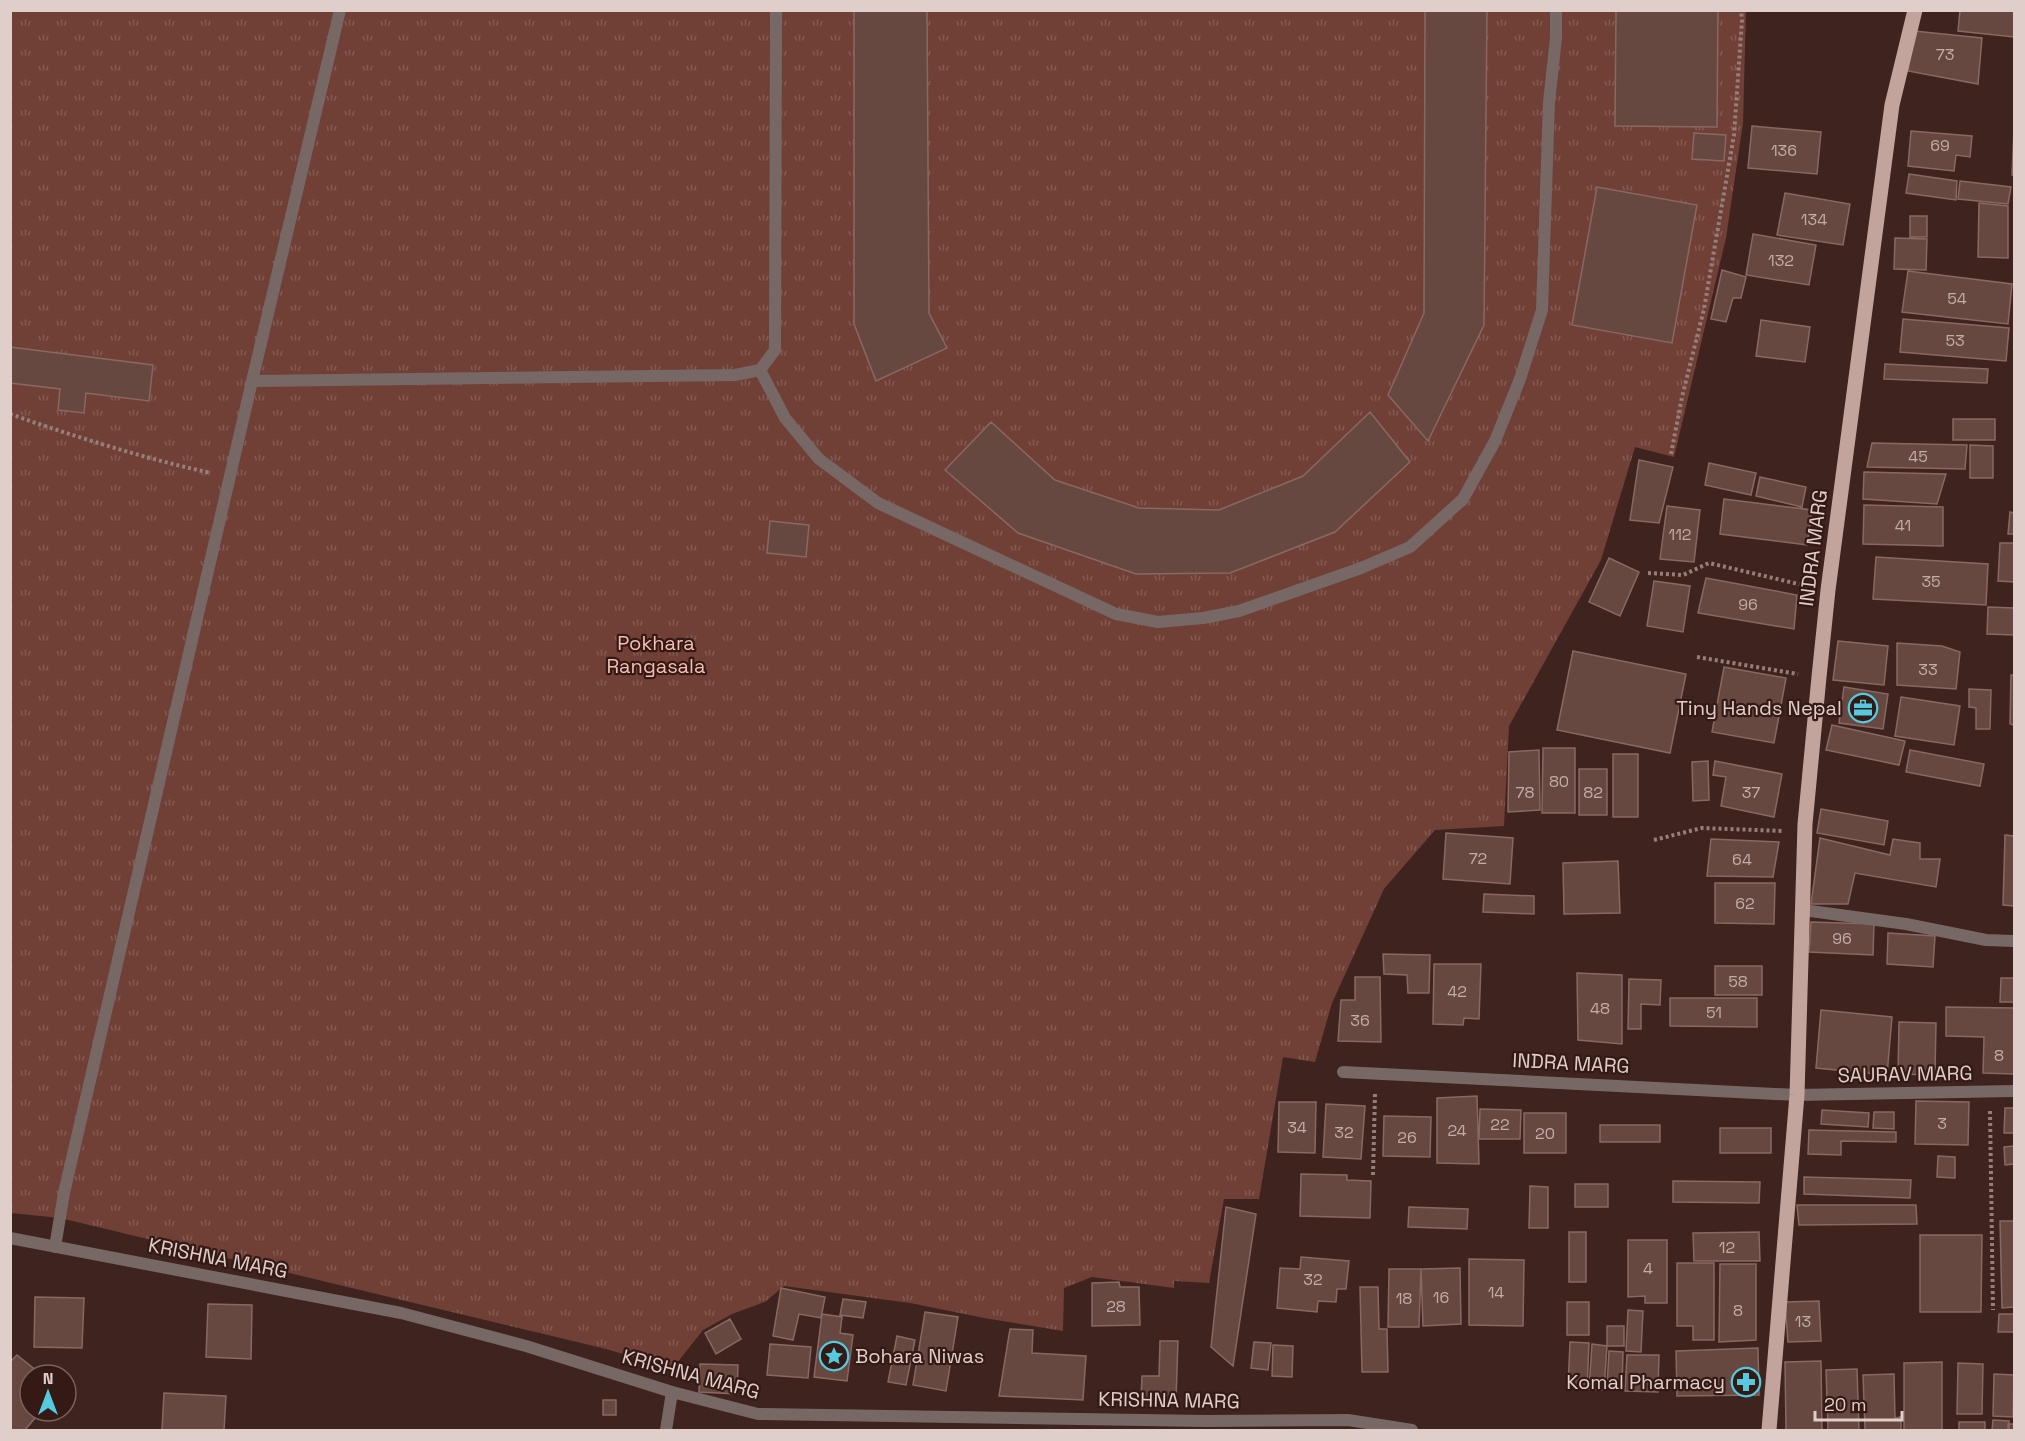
<svg xmlns="http://www.w3.org/2000/svg" width="2025" height="1441" font-family="'Space Grotesk',sans-serif">
	<defs>
		<pattern id="park-tufts" width="24" height="20" patternUnits="userSpaceOnUse" patternTransform="scale(1.5)"><rect width="24" height="20" fill="#703f36"/><path d="M3 7l-1-3M5 7V3M7 7l1-3M15 17l-1-3M17 17v-4M19 17l1-3" fill="none" stroke="#845a52"/></pattern>
	</defs>
	<rect width="100%" height="100%" fill="#3e231e"/>
	<path fill="url(#park-tufts)" d="M11 11H1746L1743 123 1726 238 1674 457 1635 447 1601 560 1509 726 1504 826 1435 830 1384 889 1332 1003 1315 1062 1283 1057 1259 1199H1224L1209 1283 1174 1281V1288L1092 1277 1064 1288 1063 1331 984 1318 910 1303 784 1286 765 1302 732 1314 703 1330 673 1368 602 1348 60 1218 11 1213Z"/>
	<path fill="#664841" stroke="#896862" stroke-width="1.5" d="M854 10H927L929 313 947 348 876 381 854 324Z
		M1425 10H1487L1484 325 1428 441 1388 395 1424 313Z
		M1616 10H1718L1717 127 1615 126Z
		M1960 10H2014V37L1958 31Z
		M1914 31 1982 38 1978 84 1908 71Z
		M1752 126 1821 132 1817 174 1748 168Z
		M2014 130V175H2012Z
		M1911 131 1972 136 1970 157 1956 155 1954 171 1908 166Z
		M1694 133 1726 135 1724 161 1692 159Z
		M1909 174 1957 181 1956 200 1906 193Z
		M1960 181 2011 187 2008 204 1958 199Z
		M1597 187 1697 205 1672 343 1572 325Z
		M1785 193 1850 204 1843 245 1777 235Z
		M1979 203 2008 206V258L1978 257Z
		M1910 216H1927V237H1910Z
		M1753 234 1816 245 1809 285 1746 275Z
		M1895 238 1927 239 1926 270 1894 269Z
		M1722 270 1746 277 1741 298H1733L1726 322 1711 319Z
		M1908 271 2012 284 2008 324 1902 312Z
		M1903 319 2009 328 2006 361 1900 352Z
		M1761 320 1810 327 1805 362 1756 356Z
		M10 347 153 365 149 401 86 393 84 413 58 410 60 389 10 383Z
		M1885 364 1988 369 1987 383 1884 379Z
		M1370 412 1410 462 1335 532 1230 573 1136 574 1018 533 945 470 991 422 1055 480 1139 508 1219 510 1303 476Z
		M1953 419H1995V440H1953Z
		M1872 443 1967 445 1965 469 1867 467Z
		M1970 445 1993 446V478H1970Z
		M1639 460 1673 467 1659 523 1630 520Z
		M1709 463 1756 473 1751 495 1705 485Z
		M1864 472 1903 473 1946 474 1937 504 1863 499Z
		M1760 477 1806 487 1802 507 1756 496Z
		M1724 499 1812 510 1807 545 1720 534Z
		M1864 505 1943 507V546L1863 544Z
		M1667 506 1700 510 1694 562 1660 559Z
		M2010 512 2014 513V534H2008Z
		M770 521 809 525 806 557 767 553Z
		M2000 543H2014V582L1998 581Z
		M1876 557 1988 564 1986 605 1873 599Z
		M1609 558 1639 572 1620 616 1589 602Z
		M1706 578 1797 595 1794 629 1698 613Z
		M1654 581 1690 586 1683 632 1647 626Z
		M1988 607 2014 608V635L1987 634Z
		M1838 641 1888 646 1884 685 1833 680Z
		M1897 643 1942 646 1960 652 1956 689 1897 685Z
		M1573 651 1686 674 1670 753 1557 730Z
		M1724 667 1786 678 1774 743 1712 732Z
		M2011 675H2014V725L2010 724Z
		M1844 687 1888 694 1883 729 1839 723Z
		M1969 689 1991 690 1990 729H1976V708L1969 707Z
		M1901 697 1960 706 1954 745 1895 736Z
		M1832 725 1905 741 1899 765 1826 750Z
		M1543 748H1575V813H1542Z
		M1539 750 1540 810 1508 812 1509 752Z
		M1910 750 1984 764 1980 786 1906 772Z
		M1613 754H1638V817H1613Z
		M1708 761 1709 800 1693 801 1692 762Z
		M1715 761 1782 774 1774 817 1721 806 1726 777 1713 775Z
		M1579 769H1607V815H1579Z
		M1821 809 1888 821 1884 845 1817 833Z
		M1446 833 1513 838 1510 884 1443 879Z
		M2005 835 2014 836V906L2003 905Z
		M1820 838 1890 855 1893 839 1920 843V859H1940L1936 887 1855 873 1848 904H1811Z
		M1711 839 1779 842 1773 877 1707 876Z
		M1618 861 1620 913 1564 914 1563 863Z
		M1715 883H1775L1774 924 1715 923Z
		M1484 894 1534 896V914L1483 912Z
		M1811 922 1874 924 1873 955 1809 952Z
		M1888 933 1935 936 1933 967 1887 964Z
		M1383 954 1430 955 1429 993H1408L1407 975 1384 974Z
		M1434 964H1481L1479 1019 1464 1018 1463 1025 1433 1024Z
		M1715 966H1762V995H1715Z
		M1577 973 1622 975V1044L1578 1040Z
		M1355 977H1380L1381 1042 1338 1041 1341 1000H1355Z
		M2001 978H2014V1002H2000Z
		M1629 979 1661 980 1660 1005 1641 1004V1029H1628Z
		M1670 998H1757V1027L1670 1026Z
		M1946 1007 2014 1008V1074L1983 1073 1984 1037 1946 1036Z
		M1821 1010 1892 1017 1887 1075 1816 1068Z
		M1899 1022 1936 1023 1935 1075 1898 1074Z
		M1477 1096 1479 1164 1437 1163V1098Z
		M1916 1101 1969 1102 1968 1145 1915 1144Z
		M1279 1102H1316L1315 1153 1278 1152Z
		M1326 1104 1365 1106 1361 1159 1323 1157Z
		M2005 1108H2014V1133H2004Z
		M1480 1109 1521 1110 1520 1139H1479Z
		M1822 1110 1869 1113 1868 1127 1821 1124Z
		M1874 1112H1894V1129L1873 1128Z
		M1524 1113H1566V1153H1524Z
		M1384 1116 1431 1117 1430 1157 1383 1156Z
		M1600 1125H1660V1142H1600Z
		M1720 1128H1771V1153H1720Z
		M1809 1130 1896 1132V1142L1841 1141V1155L1808 1154Z
		M2014 1146V1164L2005 1165 2004 1147Z
		M1938 1156 1955 1157V1178L1937 1177Z
		M1301 1174 1347 1175V1180L1371 1181 1370 1218 1300 1216Z
		M1804 1177 1911 1180 1910 1198 1804 1194Z
		M1673 1181 1760 1182 1759 1203 1673 1202Z
		M1575 1184H1608V1207H1575Z
		M1530 1186 1548 1187V1228H1529Z
		M1797 1205H1916L1917 1224 1799 1225Z
		M1226 1207 1256 1214 1233 1366 1211 1347Z
		M1409 1207 1468 1209 1467 1229 1408 1227Z
		M2000 1221H2014V1307L2002 1308Z
		M1569 1232H1586V1282H1569Z
		M1759 1232 1760 1261H1694L1693 1233Z
		M1920 1235H1982L1981 1312H1920Z
		M1628 1240H1667V1303H1645V1296L1628 1297Z
		M1301 1257 1349 1261 1346 1289H1337L1336 1302 1318 1301 1317 1312 1277 1308 1280 1268 1300 1269Z
		M1469 1259 1524 1260 1523 1326 1469 1325Z
		M1677 1263H1714V1340H1693V1326H1677Z
		M1720 1264H1756V1340L1719 1342Z
		M1460 1268 1461 1324 1423 1326 1421 1269Z
		M1389 1269H1421L1419 1327H1388Z
		M1119 1282 1120 1287H1139L1140 1325 1092 1326V1283Z
		M1360 1287H1378L1379 1329H1387L1388 1372H1362Z
		M781 1288 825 1297 821 1318 799 1314 793 1340 773 1336Z
		M35 1297 84 1298 82 1348 34 1347Z
		M843 1299 866 1302 863 1318 840 1315Z
		M1819 1301 1821 1341 1788 1342 1785 1302Z
		M1567 1302H1589V1335H1567Z
		M208 1304 252 1305 251 1359 206 1357Z
		M1628 1310 1643 1311 1641 1352 1626 1351Z
		M925 1312 958 1317 946 1391 913 1385Z
		M822 1314 842 1317 840 1333 853 1335 847 1381 814 1377Z
		M1999 1314H2014V1332H1998Z
		M730 1319 741 1339 716 1354 705 1333Z
		M1607 1326H1624V1346H1607Z
		M1010 1329 1033 1330 1032 1353 1086 1356 1083 1400 999 1396Z
		M897 1336 915 1340 906 1385 888 1382Z
		M1160 1341H1178L1176 1400 1141 1399 1142 1376H1159Z
		M1254 1342 1271 1343 1268 1370 1251 1368Z
		M1570 1342 1589 1343 1587 1388 1568 1387Z
		M770 1344 811 1347 808 1378 767 1375Z
		M1592 1344 1607 1346 1604 1390 1589 1389Z
		M1273 1345 1293 1346 1292 1377 1272 1376Z
		M1758 1348 1759 1395 1677 1396 1676 1351Z
		M1609 1351 1623 1352 1622 1387H1607Z
		M17 1355 42 1375H30V1411L40 1412 25 1430H10V1362Z
		M1627 1355H1659L1658 1392 1625 1391Z
		M1821 1361 1822 1430H1786L1785 1362Z
		M1942 1362V1430H1904V1363Z
		M1958 1363 1983 1364 1982 1414H1957Z
		M700 1364 738 1365 737 1394 699 1392Z
		M1857 1369 1859 1430H1828L1826 1370Z
		M1894 1374 1895 1418 1901 1417V1430H1865L1863 1375Z
		M1994 1374 2014 1375 2013 1417 1993 1416Z
		M164 1393 226 1396 224 1430H162Z
		M603 1400H616V1415H603Z
		M1993 1420 2009 1421V1430H1992Z
		M1959 1422H1985V1430H1959Z
		M2008 1424H2014V1430H2008Z"/>
	<g fill="none" stroke-linecap="round" stroke-linejoin="round">
		<path stroke="#967f7b" stroke-width="4" stroke-dasharray="3 3" stroke-linecap="butt" d="M10 414C76 437 143 458 211 473
			M1671 454 1682 397 1704 309 1734 135 1742 20 1741 10
			M1648 573 1683 575 1709 563 1807 586
			M1697 657 1798 674
			M1654 840 1702 828 1783 831
			M1990 1111 1993 1310
			M1373 1175 1375 1093"/>
		<path stroke="#776865" stroke-width="12" d="M760 370 785 418 819 459 878 503 1116 614 1158 622 1203 618 1239 611 1361 568 1410 547 1463 499 1495 441 1520 379 1542 310 1549 102 1556 38V10
			M252 381 735 375 760 370 775 350 776 10
			M55 1247 64 1193 252 381 340 10"/>
		<path stroke="#776865" stroke-width="12" d="M1803 910 1906 924 1986 940 2014 941
			M1343 1072 1797 1095 2014 1091
			M10 1238 401 1313 526 1346 672 1392 758 1414 1206 1421 1348 1420 1412 1430
			M666 1430 672 1392"/>
		<path stroke="#c2a49d" stroke-width="15" d="M1769 1430 1797 1095 1805 824 1819 677 1828 590 1892 105 1915 10"/>
	</g>
	<defs>
		<g id="office-ring" transform="scale(1.5)"><circle r="9.5" fill="#341914" stroke="#55cadf" stroke-width="1.5"/><path d="M-6-3h4V-5.5h4V-3h4V5H-6ZM-1-4.5V-3h2v-1.5ZM-6 0V1H6V0Z" fill="#55cadf"/></g>
		<g id="sight-ring" transform="scale(1.5)"><circle r="9.5" fill="#341914" stroke="#55cadf" stroke-width="1.5"/><path d="M0-6L1.8-2.2L6-1.7L2.9 1.2L3.7 5.4L0 3.3L-3.7 5.4L-2.9 1.2L-6-1.7L-1.8-2.2Z" fill="#55cadf"/></g>
		<g id="pharmacy-ring" transform="scale(1.5)"><circle r="9.5" fill="#341914" stroke="#55cadf" stroke-width="1.5"/><path d="M-2-6h4v4h4v4h-4v4h-4v-4h-4v-4h4Z" fill="#55cadf"/></g>
	</defs>
	<g fill-rule="evenodd">
		<use href="#office-ring" x="1863" y="708"/>
		<use href="#sight-ring" x="834" y="1356"/>
		<use href="#pharmacy-ring" x="1746" y="1382"/>
	</g>
	<g text-anchor="middle" dominant-baseline="central" stroke-width="4.5" stroke-linejoin="round" paint-order="stroke">
		<g font-size="16" fill="#c2aca8">
			<text x="1945" y="54">73</text>
			<text x="1940" y="145">69</text>
			<text x="1784" y="150">136</text>
			<text x="1814" y="219">134</text>
			<text x="1781" y="260">132</text>
			<text x="1957" y="298">54</text>
			<text x="1955" y="340">53</text>
			<text x="1918" y="456">45</text>
			<text x="1903" y="525">41</text>
			<text x="1680" y="534">112</text>
			<text x="1931" y="581">35</text>
			<text x="1748" y="604">96</text>
			<text x="1928" y="669">33</text>
			<text x="1559" y="781">80</text>
			<text x="1525" y="792">78</text>
			<text x="1593" y="792">82</text>
			<text x="1751" y="792">37</text>
			<text x="1478" y="858">72</text>
			<text x="1742" y="859">64</text>
			<text x="1745" y="903">62</text>
			<text x="1842" y="938">96</text>
			<text x="1738" y="981">58</text>
			<text x="1457" y="991">42</text>
			<text x="1600" y="1008">48</text>
			<text x="1714" y="1012">51</text>
			<text x="1360" y="1020">36</text>
			<text x="1999" y="1055">8</text>
			<text x="1942" y="1123">3</text>
			<text x="1500" y="1124">22</text>
			<text x="1297" y="1127">34</text>
			<text x="1457" y="1130">24</text>
			<text x="1344" y="1132">32</text>
			<text x="1545" y="1133">20</text>
			<text x="1407" y="1137">26</text>
			<text x="1727" y="1247">12</text>
			<text x="1648" y="1268">4</text>
			<text x="1313" y="1279">32</text>
			<text x="1496" y="1292">14</text>
			<text x="1441" y="1297">16</text>
			<text x="1404" y="1298">18</text>
			<text x="1116" y="1306">28</text>
			<text x="1738" y="1310">8</text>
			<text x="1803" y="1321">13</text>
		</g>
		<g font-size="20" fill="#e0ceca" stroke="#341914">
			<text transform="translate(1813 548) rotate(-83)">INDRA MARG</text>
			<text transform="translate(1571 1063) rotate(3)">INDRA MARG</text>
			<text transform="translate(1905 1074) rotate(-1)">SAURAV MARG</text>
			<text transform="translate(218 1258) rotate(11)">KRISHNA MARG</text>
			<text transform="translate(691 1374) rotate(15)">KRISHNA MARG</text>
			<text transform="translate(1169 1400) rotate(1)">KRISHNA MARG</text>
		</g>
		<g font-size="20" fill="#f4beb2" stroke="#341914">
			<text x="656" y="643">Pokhara<tspan x="656" dy="23">Rangasala</tspan></text>
		</g>
		<g font-size="20" fill="#e0ceca" stroke="#341914" text-anchor="end">
			<text x="1842" y="708">Tiny Hands Nepal</text>
			<text x="855" y="1356" text-anchor="start">Bohara Niwas</text>
			<text x="1725" y="1382">Komal Pharmacy</text>
		</g>
	</g>
	<rect width="2025" height="1441" fill="none" stroke="#e0ceca" stroke-width="24"/>
	<g transform="translate(48 1393)"><circle r="28" fill="#341914" stroke="#79615d" stroke-width="1.5"/>
	<path d="M0-4.5L10 22L0 15L-10 22Z" fill="#55cadf"/>
	<text y="-9" font-size="16" font-weight="bold" text-anchor="middle" fill="#e0ceca">N</text>
	</g>
	<path d="M1815 1411v9h87v-9" fill="none" stroke="#e0ceca" stroke-width="3"/>
	<text x="1824" y="1411" font-size="18" fill="#e0ceca" stroke="#341914" stroke-width="4.5" paint-order="stroke">20 m</text>
</svg>
